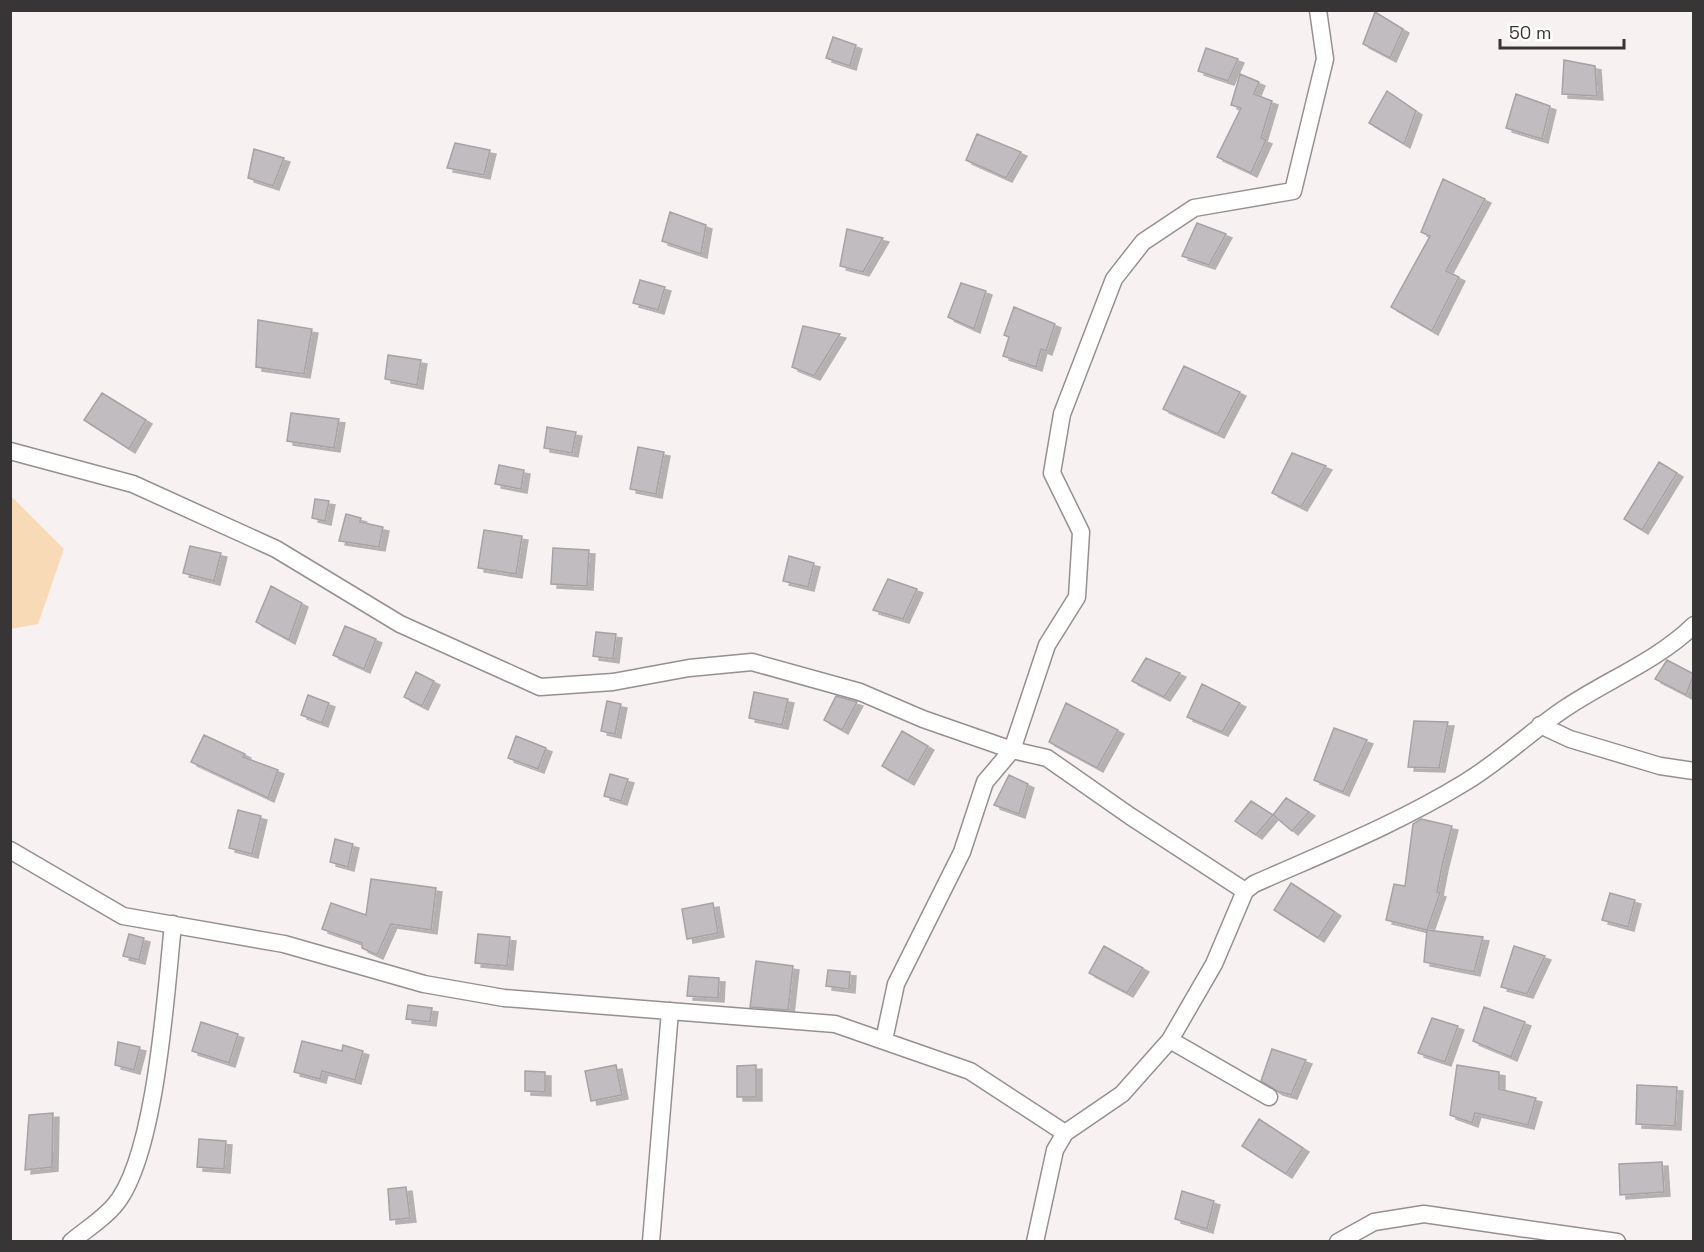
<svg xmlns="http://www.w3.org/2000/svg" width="1704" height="1252" font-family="'Space Grotesk',sans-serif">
	<defs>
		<filter id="shadow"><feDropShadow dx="6" dy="4" stdDeviation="0" flood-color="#0004"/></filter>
	</defs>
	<rect width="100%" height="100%" fill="#f8f1f2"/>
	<path fill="#f8dab7" d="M11 496 64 549 38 624 11 629Z"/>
	<path fill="#c1bcc0" stroke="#a7a2a6" stroke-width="1.5" filter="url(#shadow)" d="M1375 12 1403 29 1390 58 1363 44Z
		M833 37 856 45 850 66 826 58Z
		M1206 48 1238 59 1228 81 1198 71Z
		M1564 60 1595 66 1597 96 1562 94Z
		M1240 74 1259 82 1254 94 1272 101 1261 138 1266 140 1251 173 1217 157 1241 108 1231 105Z
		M1387 91 1416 111 1404 144 1369 123Z
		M1516 94 1550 106 1542 139 1506 128Z
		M977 134 1021 152 1006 178 966 160Z
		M455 143 490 150 484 175 447 168Z
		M254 149 284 158 273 186 248 178Z
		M1443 179 1485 199 1446 271 1459 277 1432 331 1391 307 1430 236 1421 232Z
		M670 212 706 225 701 254 662 241Z
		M1197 223 1226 234 1209 265 1182 256Z
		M847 229 883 238 863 272 840 266Z
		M640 280 665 287 658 310 633 303Z
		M961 283 986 291 974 329 948 317Z
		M1014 307 1055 324 1046 351 1041 349 1036 367 1003 356 1009 337 1004 335Z
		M258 320 312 329 304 374 256 367Z
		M803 326 840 334 814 376 792 367Z
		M388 355 421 360 417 385 385 379Z
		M1184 366 1240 392 1218 434 1163 409Z
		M102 393 146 420 129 449 84 420Z
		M291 413 339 419 334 448 287 441Z
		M547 427 576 432 572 453 544 448Z
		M638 447 664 452 656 494 630 489Z
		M1292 453 1326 466 1301 507 1272 493Z
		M1659 462 1677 473 1642 530 1624 519Z
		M499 465 524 470 521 489 495 484Z
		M315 499 329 501 325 521 312 518Z
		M346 514 361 518 360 522 383 527 379 547 339 541Z
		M484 530 522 536 516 574 478 568Z
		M190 546 221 553 214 581 183 573Z
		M553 548 589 550 587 586 551 584Z
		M789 556 814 563 808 587 783 581Z
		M888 579 917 589 903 619 873 610Z
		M271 586 302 603 289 640 256 622Z
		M345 626 376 639 364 669 333 655Z
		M596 632 616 634 613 659 593 656Z
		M1146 658 1180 673 1164 697 1132 681Z
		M1667 660 1694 674 1686 695 1655 679Z
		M416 672 434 681 422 706 404 697Z
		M1202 684 1240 703 1222 732 1187 717Z
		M754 692 788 699 782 725 749 718Z
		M308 695 329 703 322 723 301 715Z
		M836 696 857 702 842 730 824 720Z
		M607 701 621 704 615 734 601 731Z
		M1066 703 1118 730 1097 768 1049 742Z
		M1414 721 1448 722 1439 768 1408 767Z
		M1334 728 1367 740 1343 792 1314 780Z
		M902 731 928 746 908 781 882 766Z
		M204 735 245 754 243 757 278 770 268 798 191 762Z
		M516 736 546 748 538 769 508 758Z
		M610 774 628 779 621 801 604 796Z
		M1009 775 1028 784 1019 814 994 805Z
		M1286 798 1309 812 1292 831 1273 815Z
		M1251 801 1273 815 1256 835 1235 821Z
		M238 810 261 816 252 854 229 848Z
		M1421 819 1452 826 1442 866 1437 892 1440 893 1427 930 1386 920 1394 884 1405 886 1413 824Z
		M335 839 353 844 348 867 330 862Z
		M371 879 436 888 431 930 391 924 377 955 362 948V943L322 929 331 903 366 915Z
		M1291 883 1335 912 1318 938 1274 910Z
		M1610 893 1635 900 1628 927 1602 920Z
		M713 903 718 933 687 939 682 909Z
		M1427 930 1483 937 1474 972 1424 962Z
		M129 934 144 938 139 960 123 956Z
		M478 934 510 937 507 966 475 963Z
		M1104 946 1143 968 1127 993 1089 973Z
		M1514 946 1545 956 1527 994 1501 987Z
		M756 961 793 966 788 1010 750 1007Z
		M828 970 850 972 849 989 826 986Z
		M689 976 719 978 718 998 687 996Z
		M408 1005 432 1008 430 1022 406 1019Z
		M1484 1007 1525 1022 1511 1057 1473 1041Z
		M1432 1018 1458 1026 1445 1062 1418 1053Z
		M201 1022 238 1034 229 1063 192 1051Z
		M302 1041 342 1051 343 1045 363 1051 355 1080 322 1071 320 1079 294 1072Z
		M118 1042 140 1047 134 1070 115 1065Z
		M1272 1049 1306 1060 1291 1095 1277 1091 1261 1081Z
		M616 1065 622 1095 591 1101 585 1071Z
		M756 1065V1097H737V1066Z
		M1457 1065 1499 1072V1089L1536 1098 1528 1125 1475 1113 1472 1123 1450 1115Z
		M525 1071 545 1072V1092L525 1091Z
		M1637 1085 1677 1087 1675 1126 1636 1124Z
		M53 1113 52 1167 25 1170 29 1115Z
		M1259 1119 1303 1148 1286 1174 1242 1146Z
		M199 1139 226 1141 224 1169 197 1167Z
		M1662 1162 1664 1192 1620 1195 1619 1164Z
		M406 1187 410 1218 390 1220 388 1189Z
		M1182 1191 1214 1201 1207 1229 1175 1219Z"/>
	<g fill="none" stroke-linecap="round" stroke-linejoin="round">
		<g stroke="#968f90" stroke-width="19">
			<path id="minor" d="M10 451 133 484 276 549 400 624 540 687 613 682 689 668 752 662 860 692 923 719 1012 750 1047 758 1130 816 1245 891
				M1540 725 1570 739 1660 766 1694 771
				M10 850 123 916 284 944 424 984 504 998 835 1024 970 1071 1065 1133
				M884 1040 896 984 962 852 985 782 1012 750 1047 645 1077 597 1081 532 1052 473 1062 414 1114 279 1143 242 1194 208 1293 191 1325 59 1318 10
				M1170 1040 1269 1097
				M71 1242C85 1230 102 1220 114 1206 156 1159 166 991 173 924
				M651 1242 670 1011
				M1035 1242 1055 1150 1065 1133 1122 1094 1170 1040 1214 964 1245 891 1254 884C1326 852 1397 824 1464 783 1501 761 1532 730 1567 707 1609 679 1657 661 1694 625
				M1338 1242 1374 1222 1424 1214 1617 1242"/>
		</g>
		<use href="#minor" stroke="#fff" stroke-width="16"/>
	</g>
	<rect width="1704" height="1252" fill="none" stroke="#383536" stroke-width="24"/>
	<path d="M1500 39v9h124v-9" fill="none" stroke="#383536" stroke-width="3"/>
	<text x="1509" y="39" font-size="18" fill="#383536" stroke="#ffffff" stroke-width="4.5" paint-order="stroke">50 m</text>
</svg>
